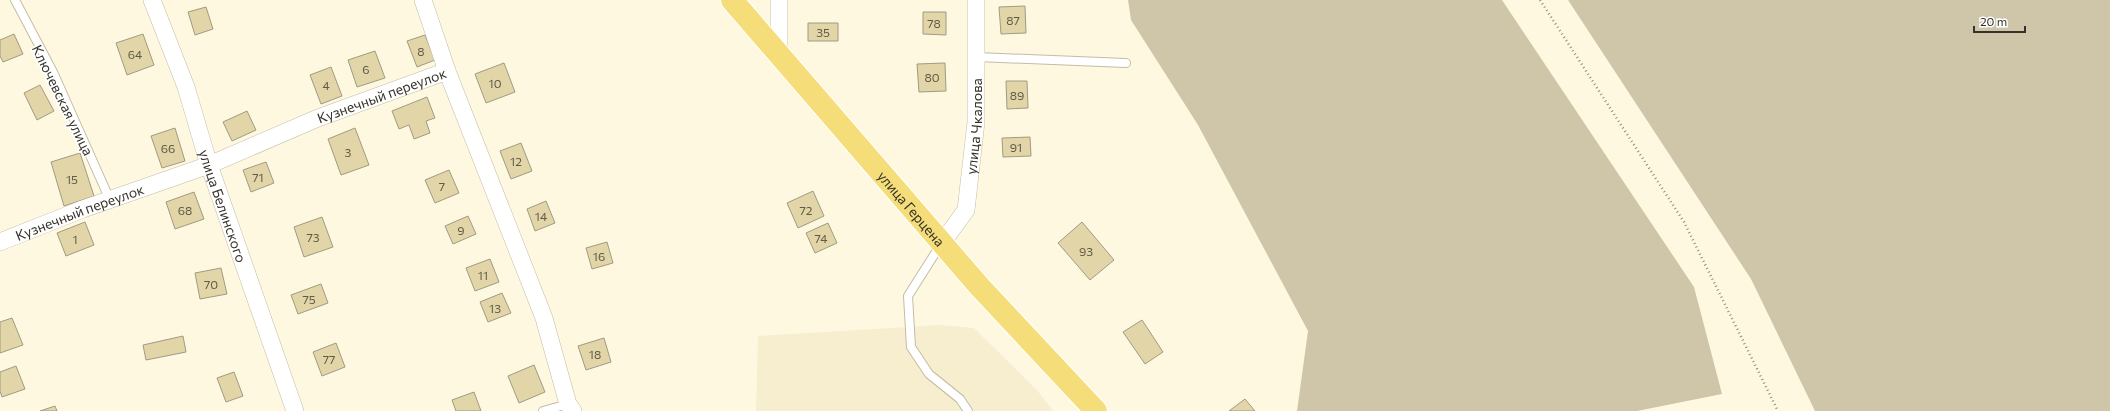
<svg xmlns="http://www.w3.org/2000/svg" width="2110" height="411" font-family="Commissioner,sans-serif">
	<rect width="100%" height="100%" fill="#fff8e1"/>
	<path fill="#f7eecf" d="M941 325 974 328 1037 390 1053 411H756L758 336Z"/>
	<path fill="#cfc6a9" d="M1128 0H1502L1694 287 1722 394 1637 411H1297L1308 331 1198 125 1131 20Z
		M1568 0H2110V411H1815L1751 279Z"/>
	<path fill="#e2d5a7" stroke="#a19a84" d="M1025 6 1026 33 1001 34 999 7Z
		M206 7 213 29 195 35 188 12Z
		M923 12H946V35L923 34Z
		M808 23H838V41H808Z
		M14 34 23 54 3 62 0 56V40Z
		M143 34 154 65 127 75 116 43Z
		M425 35 435 60 417 67 407 41Z
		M375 51 385 78 357 87 348 60Z
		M504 63 515 92 486 103 475 74Z
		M945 63 946 91 919 92 917 64Z
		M331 67 342 96 321 104 310 75Z
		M1006 81H1027L1028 108 1007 109Z
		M40 85 54 111 37 120 24 93Z
		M427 97 435 118 426 121 430 133 414 139 409 125 399 129 392 111Z
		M247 111 256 130 232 141 223 122Z
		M175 128 185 161 162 168 151 136Z
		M355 128 369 165 341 175 328 139Z
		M1030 137 1031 156 1003 157 1002 138Z
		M521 143 532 171 511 179 500 151Z
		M80 153 94 196 64 206 51 162Z
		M266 162 274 183 251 192 243 170Z
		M449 170 459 193 435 203 425 180Z
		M813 191 824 216 798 228 787 203Z
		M194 192 204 219 175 229 166 202Z
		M546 201 555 223 535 231 527 209Z
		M468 216 476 234 453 244 445 226Z
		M322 217 333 247 304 257 294 227Z
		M85 222 94 245 66 256 57 233Z
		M1082 222 1114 260 1090 280 1058 243Z
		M828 223 837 243 815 253 806 233Z
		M607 242 613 263 592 269 586 248Z
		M490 259 499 282 475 291 466 268Z
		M221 268 227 294 200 299 195 273Z
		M321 284 328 303 298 314 291 295Z
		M502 293 511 313 488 322 480 302Z
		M12 318 23 345 0 353V322Z
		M1142 320 1163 352 1145 364 1123 332Z
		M183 336 186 352 146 360 143 345Z
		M604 338 611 362 586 370 578 346Z
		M336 343 345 367 322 376 313 352Z
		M534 365 545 392 519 403 508 376Z
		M16 366 25 389 2 397 0 391V372Z
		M234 372 243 396 226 402 217 378Z
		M474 392 481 411H456L452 400Z
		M1245 399 1255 411H1229Z
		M55 406 57 411H40Z"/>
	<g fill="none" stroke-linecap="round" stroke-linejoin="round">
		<g stroke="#c3bca6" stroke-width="10">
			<path id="lane" d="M15 0 53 72 110 200
				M977 57 1126 63
				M941 244 908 296 911 347 929 374 960 399 968 411
				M543 411 568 404"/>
		</g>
		<g stroke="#c3bca6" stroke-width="18">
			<g id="street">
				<path id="s1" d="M152 0 186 87 209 165 295 411"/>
				<path d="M423 0 447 71 544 318 568 404 573 411"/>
				<path d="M779 56V0"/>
				<path id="s2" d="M0 242 83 209 209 165 318 118 447 71"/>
				<path id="s3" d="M942 243 966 210 976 122V0"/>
			</g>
		</g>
		<g stroke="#fff" stroke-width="24">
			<g id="primary">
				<path id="s4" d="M732 0 979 286 1096 411"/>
			</g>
		</g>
		<path stroke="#928e7e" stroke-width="2.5" stroke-dasharray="1 3" stroke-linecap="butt" d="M1540 0 1684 222 1778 411"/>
		<use href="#lane" stroke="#fff" stroke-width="8"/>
		<use href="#street" stroke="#fff" stroke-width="17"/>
		<use href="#primary" stroke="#f5dd7a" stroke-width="22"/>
	</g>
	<g text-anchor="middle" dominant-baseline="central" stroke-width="3.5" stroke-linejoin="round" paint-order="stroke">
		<g font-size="12" fill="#605b48">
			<text x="1013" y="20">87</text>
			<text x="934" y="23">78</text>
			<text x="823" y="32">35</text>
			<text x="421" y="51">8</text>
			<text x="135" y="54">64</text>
			<text x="366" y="69">6</text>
			<text x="932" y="77">80</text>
			<text x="495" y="83">10</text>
			<text x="326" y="85">4</text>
			<text x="1017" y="95">89</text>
			<text x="1016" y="147">91</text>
			<text x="168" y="148">66</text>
			<text x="348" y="152">3</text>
			<text x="516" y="161">12</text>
			<text x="258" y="177">71</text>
			<text x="72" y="179">15</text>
			<text x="442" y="186">7</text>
			<text x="185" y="210">68</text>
			<text x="806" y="210">72</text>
			<text x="541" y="216">14</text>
			<text x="461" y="230">9</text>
			<text x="313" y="237">73</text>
			<text x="821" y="238">74</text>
			<text x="75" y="239">1</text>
			<text x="1086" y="251">93</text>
			<text x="599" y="256">16</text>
			<text x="483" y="275">11</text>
			<text x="211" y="284">70</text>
			<text x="309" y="299">75</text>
			<text x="495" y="308">13</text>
			<text x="595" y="354">18</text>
			<text x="329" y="359">77</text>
		</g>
		<g font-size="14" fill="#343229" stroke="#fff">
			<text stroke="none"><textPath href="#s2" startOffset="409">Кузнечный переулок</textPath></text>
			<text transform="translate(63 100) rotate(64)">Ключевская улица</text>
			<text stroke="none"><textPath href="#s3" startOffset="125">улица Чкалова</textPath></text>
			<text stroke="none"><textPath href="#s1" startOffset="218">улица Белинского</textPath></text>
			<text stroke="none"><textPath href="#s4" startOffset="275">улица Герцена</textPath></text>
			<text stroke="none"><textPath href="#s2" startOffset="85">Кузнечный переулок</textPath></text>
		</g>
	</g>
	<path d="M1974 26v6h51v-6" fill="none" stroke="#343229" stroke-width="2"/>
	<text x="1980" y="26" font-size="12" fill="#343229" stroke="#ffffff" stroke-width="3" paint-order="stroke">20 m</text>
</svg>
